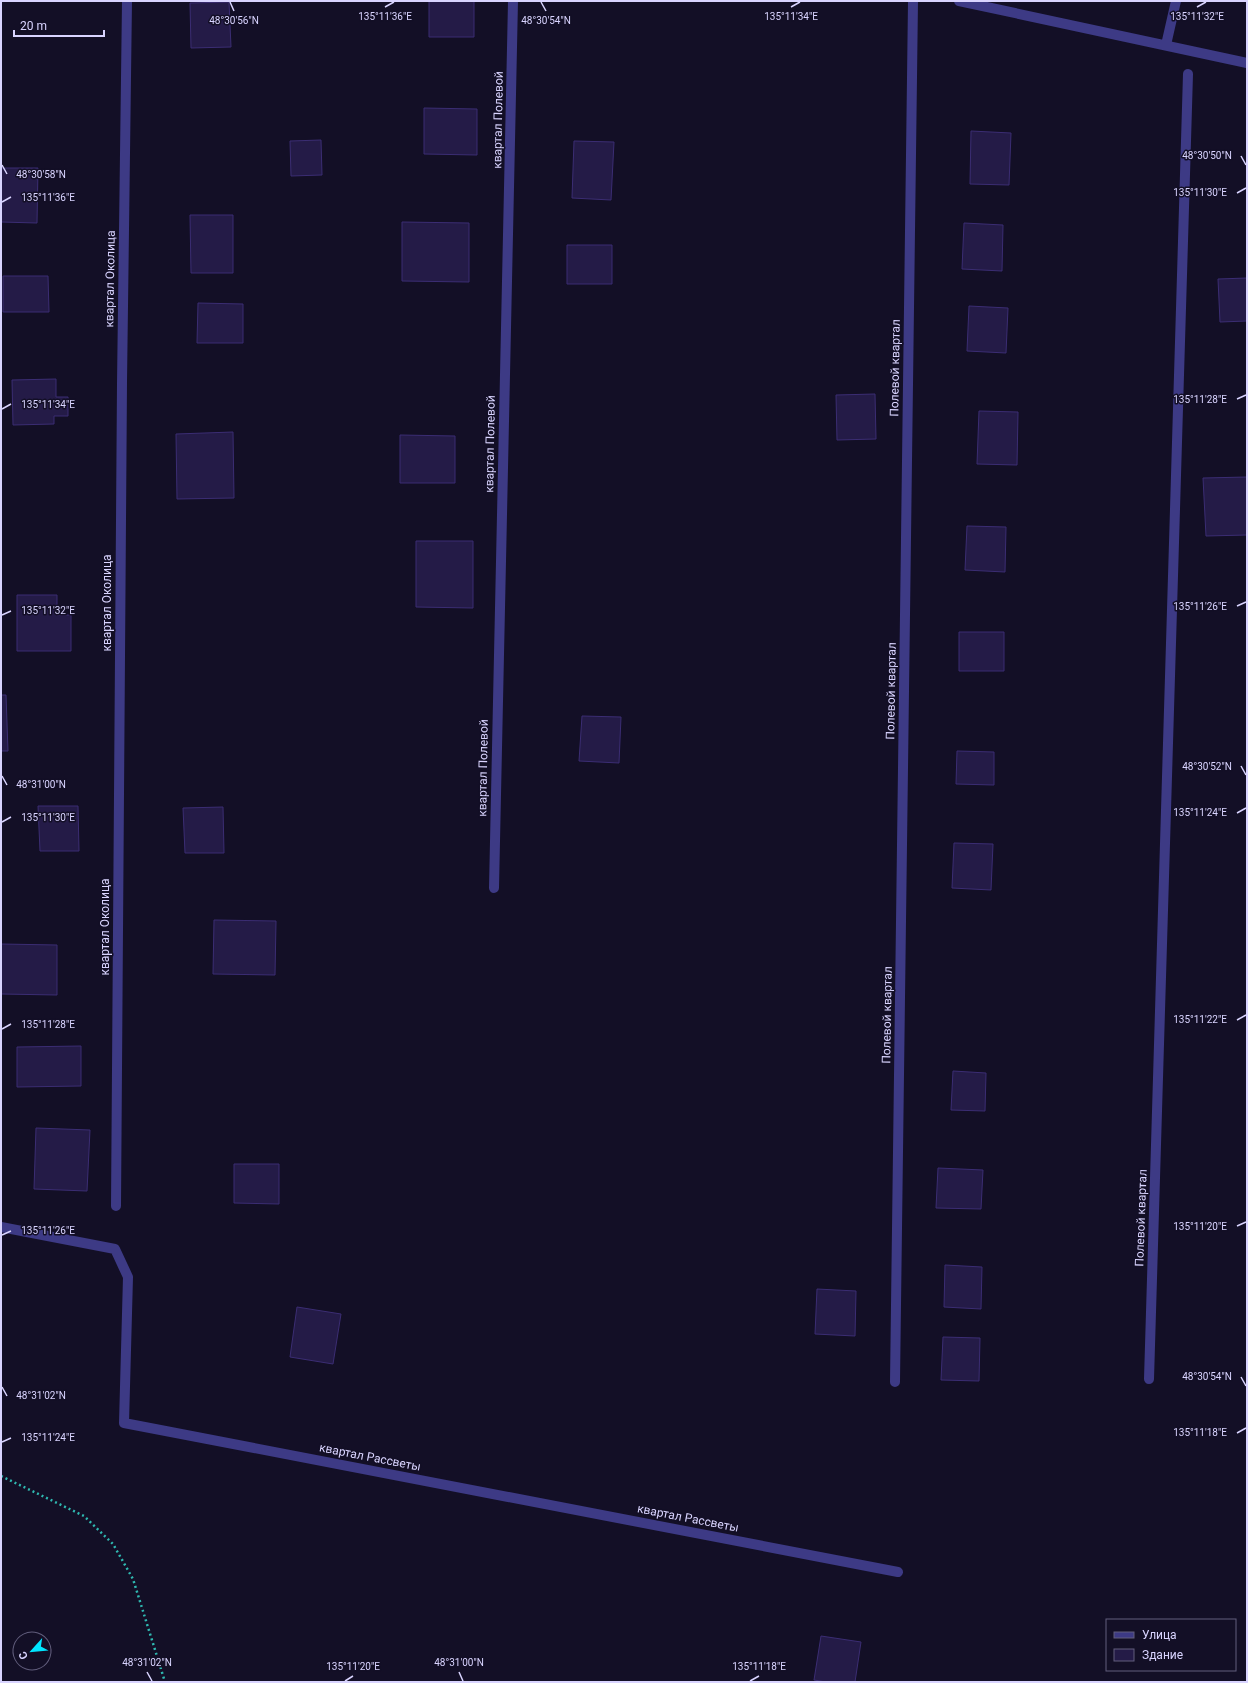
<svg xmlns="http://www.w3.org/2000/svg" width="1248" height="1683" font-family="Roboto,sans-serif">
	<rect width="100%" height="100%" fill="#130f26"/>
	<path fill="#241b47" stroke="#3b2d73" d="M429 1H474V37H429Z
		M229 2 231 47 191 48 190 3Z
		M424 108 477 109V155L424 154Z
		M971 131 1011 133 1009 185 970 184Z
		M321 140 322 175 291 176 290 141Z
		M574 141 614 142 611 200 572 198Z
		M1 168H38L37 223 1 222Z
		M190 215H233V273H191Z
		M402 222 469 223V282L402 281Z
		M964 223 1003 225 1002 271 962 269Z
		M567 245H612V284H567Z
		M3 276H48L49 312H3Z
		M1247 278V321L1220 322 1218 279Z
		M198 303 243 304V343H197Z
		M969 306 1008 308 1006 353 967 351Z
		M56 379V397H68V416H54V424L13 425 12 380Z
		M875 394 876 439 837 440 836 395Z
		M979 411 1018 412 1017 465 977 464Z
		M233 432 234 498 177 499 176 434Z
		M400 435 455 436V483H400Z
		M1247 477V535L1206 536 1203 478Z
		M967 526 1006 527 1005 572 965 570Z
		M416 541H473V608L416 607Z
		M17 595H57V615H71V651H17Z
		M959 632H1004V671H959Z
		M1 695H6L8 751H1Z
		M582 716 621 717 619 763 579 761Z
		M957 751 994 752V785L956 784Z
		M38 806H78L79 851H40Z
		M223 807 224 853H185L183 808Z
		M954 843 993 844 991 890 952 888Z
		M214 920 276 921 275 975 213 974Z
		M1 944 57 945V995L1 994Z
		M81 1046V1086L17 1087V1047Z
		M953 1071 986 1073 985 1111 951 1110Z
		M36 1128 90 1130 87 1191 34 1189Z
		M234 1164H279V1204L234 1203Z
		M938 1168 983 1170 981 1209 936 1208Z
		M945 1265 982 1267 981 1309 944 1307Z
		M817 1289 856 1291 855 1336 815 1334Z
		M297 1307 341 1314 333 1364 290 1357Z
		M943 1337 980 1338 979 1381 941 1380Z
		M821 1636 861 1642 855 1682H826L814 1680Z"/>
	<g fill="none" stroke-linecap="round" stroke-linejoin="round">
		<path stroke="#2fb8b0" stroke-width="2.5" stroke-dasharray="2 3" stroke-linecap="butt" d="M1 1476 84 1516 113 1544 133 1579 165 1682"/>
		<path stroke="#3d3a85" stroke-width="10" d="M959 1 1247 63
			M1166 45 1176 1
			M494 888 513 1
			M116 1206 122 383 127 1
			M1 1227 115 1249 128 1277 124 1423 898 1572
			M1149 1379 1188 74
			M895 1382 913 1"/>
	</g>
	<path fill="none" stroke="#d9d4ff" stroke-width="1.5" d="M230 2 234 11M541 2 546 11M385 7 394 2M791 7 800 2M1197 7 1206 2M1241 156 1246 165M2 165 7 174M1237 193 1246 188M2 202 11 197M1237 399 1246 395M2 409 11 404M1237 606 1246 602M2 615 11 611M1241 766 1246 775M2 776 7 785M1237 813 1246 808M2 822 11 817M1237 1020 1246 1015M2 1029 11 1024M1237 1226 1246 1222M2 1235 11 1231M1241 1377 1246 1386M2 1387 7 1396M1237 1433 1246 1428M2 1442 11 1438M147 1672 152 1681M459 1672 463 1681M345 1681 353 1676M750 1681 759 1676"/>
	<g text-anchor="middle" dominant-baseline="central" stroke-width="3" stroke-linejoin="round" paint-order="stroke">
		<g font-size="12" fill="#d9d4ff" stroke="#130f26">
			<text transform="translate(498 120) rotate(-89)">квартал Полевой</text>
			<text transform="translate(110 279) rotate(-89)">квартал Околица</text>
			<text transform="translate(895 368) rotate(-89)">Полевой квартал</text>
			<text transform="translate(490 444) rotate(-89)">квартал Полевой</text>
			<text transform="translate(107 603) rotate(-90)">квартал Околица</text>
			<text transform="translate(891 691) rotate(-89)">Полевой квартал</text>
			<text transform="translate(483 768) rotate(-89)">квартал Полевой</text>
			<text transform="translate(105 927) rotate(-90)">квартал Околица</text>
			<text transform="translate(887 1015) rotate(-89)">Полевой квартал</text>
			<text transform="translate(1141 1218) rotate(-88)">Полевой квартал</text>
			<text transform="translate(370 1457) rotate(11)">квартал Рассветы</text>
			<text transform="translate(688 1518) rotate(11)">квартал Рассветы</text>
		</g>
	</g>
	<g font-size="10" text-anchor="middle" fill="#d9d4ff" stroke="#130f26" stroke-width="3" stroke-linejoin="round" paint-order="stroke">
		<text x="385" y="20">135°11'36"E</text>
		<text x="791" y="20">135°11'34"E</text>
		<text x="1197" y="20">135°11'32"E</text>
		<text x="234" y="24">48°30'56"N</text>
		<text x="546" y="24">48°30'54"N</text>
		<text x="1207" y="159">48°30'50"N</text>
		<text x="41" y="178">48°30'58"N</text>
		<text x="1200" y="196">135°11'30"E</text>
		<text x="48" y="201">135°11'36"E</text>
		<text x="1200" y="403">135°11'28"E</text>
		<text x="48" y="408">135°11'34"E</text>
		<text x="1200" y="610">135°11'26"E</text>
		<text x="48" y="614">135°11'32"E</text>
		<text x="1207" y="770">48°30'52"N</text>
		<text x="41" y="788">48°31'00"N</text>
		<text x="1200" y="816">135°11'24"E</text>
		<text x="48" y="821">135°11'30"E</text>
		<text x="1200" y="1023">135°11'22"E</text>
		<text x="48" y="1028">135°11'28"E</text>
		<text x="1200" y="1230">135°11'20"E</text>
		<text x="48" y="1234">135°11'26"E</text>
		<text x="1207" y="1380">48°30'54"N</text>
		<text x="41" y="1399">48°31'02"N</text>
		<text x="1200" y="1436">135°11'18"E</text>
		<text x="48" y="1441">135°11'24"E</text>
		<text x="147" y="1666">48°31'02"N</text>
		<text x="459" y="1666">48°31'00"N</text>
		<text x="353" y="1670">135°11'20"E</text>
		<text x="759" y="1670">135°11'18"E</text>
	</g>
	<rect width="1248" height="1683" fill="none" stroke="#d9d4ff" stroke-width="4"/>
	<rect x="1106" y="1619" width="130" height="52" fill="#130f26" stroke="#625e7d"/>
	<rect x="1114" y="1632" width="20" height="6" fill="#3d3a85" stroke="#625e7d"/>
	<text x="1142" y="1639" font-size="12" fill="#d9d4ff">Улица</text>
	<rect x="1114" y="1649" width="20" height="12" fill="#241b47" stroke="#625e7d"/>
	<text x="1142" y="1659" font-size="12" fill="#d9d4ff">Здание</text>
	<g transform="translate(32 1651) rotate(243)"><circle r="19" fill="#130f26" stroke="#625e7d"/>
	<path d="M0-3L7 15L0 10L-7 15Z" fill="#00e5ff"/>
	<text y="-6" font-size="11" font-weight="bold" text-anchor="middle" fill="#d9d4ff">С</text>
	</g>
	<path d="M14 30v6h90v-6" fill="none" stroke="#d9d4ff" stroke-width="2"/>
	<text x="20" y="30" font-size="12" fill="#d9d4ff" stroke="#130f26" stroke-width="3" paint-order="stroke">20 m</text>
</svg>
